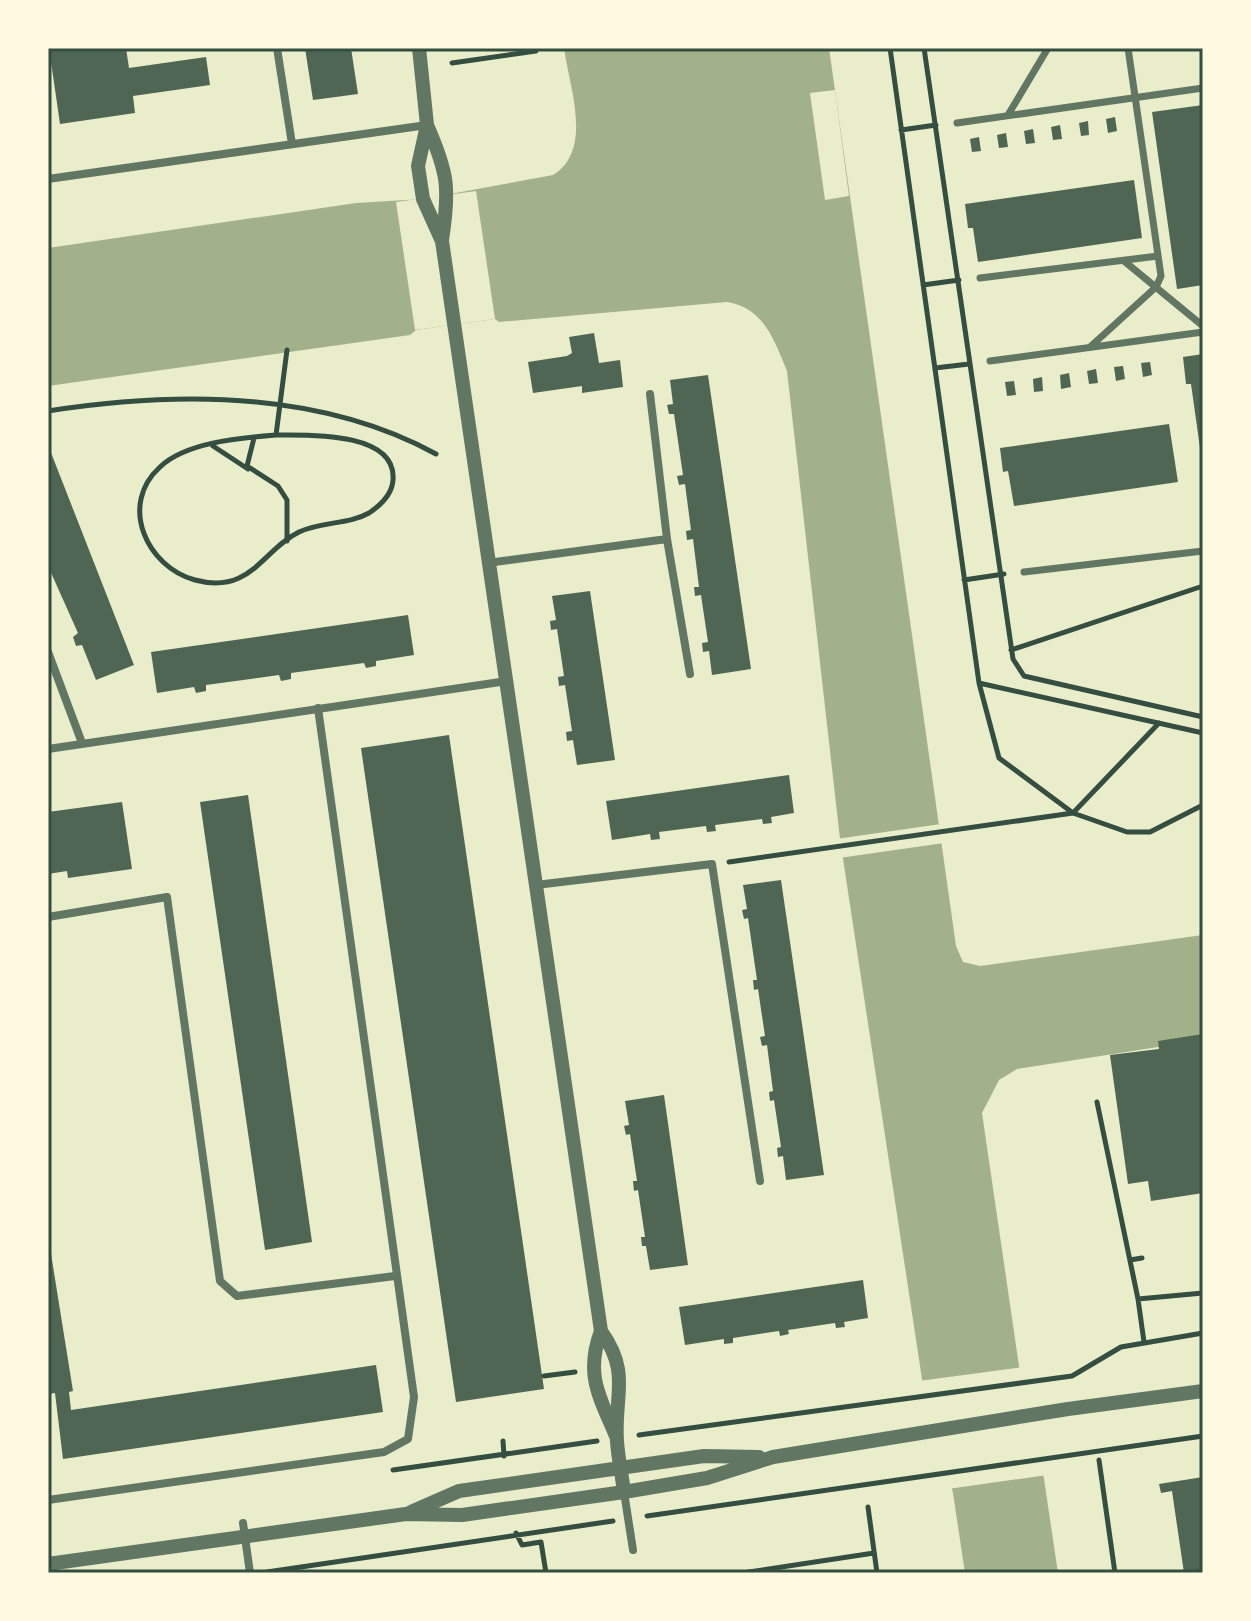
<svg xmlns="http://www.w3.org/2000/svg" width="1251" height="1621" font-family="'Golos Text',sans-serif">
	<rect width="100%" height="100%" fill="#e9edc9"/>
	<path fill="#a3b18a" d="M564 48H829L956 946 963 962 980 966 1203 935V1040L1017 1069 999 1080 982 1113 1019 1366 1044 1479 1058 1573H965L953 1493 922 1379 840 839 787 371C774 340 764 308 727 302L499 322 495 319 416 330 410 335 48 386V248L356 203 423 199 553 175C594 150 569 86 564 48Z"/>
	<path fill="#e9edc9" d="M835 90 849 196 825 200 810 93Z
		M476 191 495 319 415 330 396 202Z
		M941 824 944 843 839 858 836 839Z
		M1023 1367 1047 1475 948 1489 919 1381Z"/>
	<path fill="#4f6655" d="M49 48H126L129 68 206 57 210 85 133 96 135 113 60 124Z
		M305 48H351L358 94 313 100Z
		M1203 105V285L1177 289 1152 112Z
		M1115 117 1117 131 1108 133 1106 119Z
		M1088 121 1089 135 1081 136 1079 123Z
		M1060 125 1062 139 1053 140 1051 127Z
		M1033 129 1035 143 1026 144 1024 131Z
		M1006 133 1008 147 999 148 997 135Z
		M979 137 981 151 972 152 970 139Z
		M1134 180 1142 238 978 262 973 228H968L965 204Z
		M594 333 599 363 620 360 623 387 582 393V386L533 393 528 362 567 356 572 353 569 337Z
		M1203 354V455H1201L1191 384H1186L1183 357Z
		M1150 362 1152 375 1143 377 1141 363Z
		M1123 366 1125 379 1116 381 1114 367Z
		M1096 369 1098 383 1089 384 1087 371Z
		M1069 373 1071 387 1061 389 1060 375Z
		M708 375 751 669 712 675 709 651 703 652 702 643 708 642 701 595 695 596 694 587H699L693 539 687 540 686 531 691 530 685 484 679 485 677 476 683 475 674 414H669L667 405 673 404 670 380Z
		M1042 377 1043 391 1034 392 1033 379Z
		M1014 381 1016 395 1007 396 1005 382Z
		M1169 424 1178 482 1014 506 1008 471 1003 472 1000 448Z
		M48 445 134 665 96 680 82 645 76 646 73 637 78 633 48 566Z
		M590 591 615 760 577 765 573 740 567 741 566 732 572 731 565 685 559 686 558 677 564 676 557 629 551 630 550 621 556 620 552 596Z
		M408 615 414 655 376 661V666L366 668 364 663 291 673V679L281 681 279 675 206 685V691L196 693 194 687 157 693 151 652Z
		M449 735 544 1389 456 1402 361 748Z
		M789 775 794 813 771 817 772 823 763 824 762 819 715 825 716 831 707 832 706 826 659 832 660 839 651 840 650 834 612 840 606 801Z
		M248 795 312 1242 265 1250 200 802Z
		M122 802 132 869 68 878 67 871 48 874V812Z
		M781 880 824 1175 786 1180 783 1156 778 1157 777 1148 781 1147 774 1100 770 1101 769 1092 773 1091 767 1045 762 1046 760 1037 765 1036 758 989 754 990 753 980H757L748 918 744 919 742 910 747 909 743 885Z
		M1203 1034V1193L1151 1201 1148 1181 1128 1184 1110 1055 1159 1049 1158 1041Z
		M664 1095 688 1265 650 1270 646 1246H642L641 1237H645L638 1190 634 1191 633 1181H637L630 1134 626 1135 624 1126 629 1125 625 1101Z
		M48 1235 73 1391 69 1392 71 1410 376 1365 383 1412 63 1459 55 1393 48 1394Z
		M863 1280 868 1318 844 1322 845 1327 836 1328 835 1323 788 1330 789 1334 780 1336 779 1331 733 1338V1343L724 1344V1339L685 1345 679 1307Z
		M1203 1477V1573H1184L1172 1491 1161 1493 1159 1484Z"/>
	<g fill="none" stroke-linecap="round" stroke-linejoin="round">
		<path stroke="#344e41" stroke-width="5" d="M890 48 979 683 999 758 1073 813 1127 832H1150L1203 805
			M924 48 1013 659 1024 676 1203 717
			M452 63 536 51V48
			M901 130 936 125
			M923 285 959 280
			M935 368 969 364
			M48 411C176 391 319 390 436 454
			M276 435C306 435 397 431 393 480 392 495 381 505 369 513 348 525 322 521 299 532 262 550 251 595 195 580 147 567 118 505 160 467 186 442 241 438 276 435Z
			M276 435 287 350
			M254 438 247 466 278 486 287 500V541
			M213 446 248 469
			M964 580 1004 574
			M1011 650 1203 586
			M979 683 1203 733
			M729 862 1073 813 1159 723
			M1097 1102 1138 1299
			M1130 1260 1142 1258
			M1144 1342 1138 1299 1203 1293
			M544 1376 575 1372
			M639 1435 1072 1376 1121 1347 1203 1333
			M503 1441 504 1456
			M1099 1460 1115 1573
			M393 1470 597 1441
			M868 1507 877 1573
			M647 1516 1203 1436
			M516 1533 522 1545 541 1542 546 1573
			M267 1572 613 1521
			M742 1573 874 1553"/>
		<path stroke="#617663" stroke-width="7" d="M1008 115 1048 48
			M957 123 1203 88
			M1124 261 1203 326
			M980 278 1158 256
			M1090 347 1156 287 1161 276 1128 48
			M990 361 1203 332
			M1024 572 1203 551"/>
		<path stroke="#617663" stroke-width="8" d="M277 48 292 144
			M48 179 427 125
			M650 394 667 539 690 674
			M487 563 667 539
			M48 652 82 743
			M48 749 507 681
			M536 885 712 864 760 1181
			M48 917 167 897 220 1281 237 1296 395 1276
			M624 1492 633 1550
			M48 1500 384 1452 408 1439 414 1397 318 708
			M243 1523 250 1573"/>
		<path stroke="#617663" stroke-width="14" d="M419 48 427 125 418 166 423 199 442 241 601 1331C631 1373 614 1395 617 1441 618 1458 622 1475 624 1492
			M427 125C448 173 450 188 442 240
			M601 1331C585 1374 599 1396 616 1436
			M411 1512 459 1491 704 1456 759 1457
			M48 1564 406 1514 462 1515 624 1492 707 1478 773 1457 1068 1409 1203 1391"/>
	</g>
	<rect width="1251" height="1621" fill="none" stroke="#fefae0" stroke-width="100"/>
	<rect x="50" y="50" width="1151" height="1521" fill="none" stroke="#344e41" stroke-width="3"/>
</svg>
